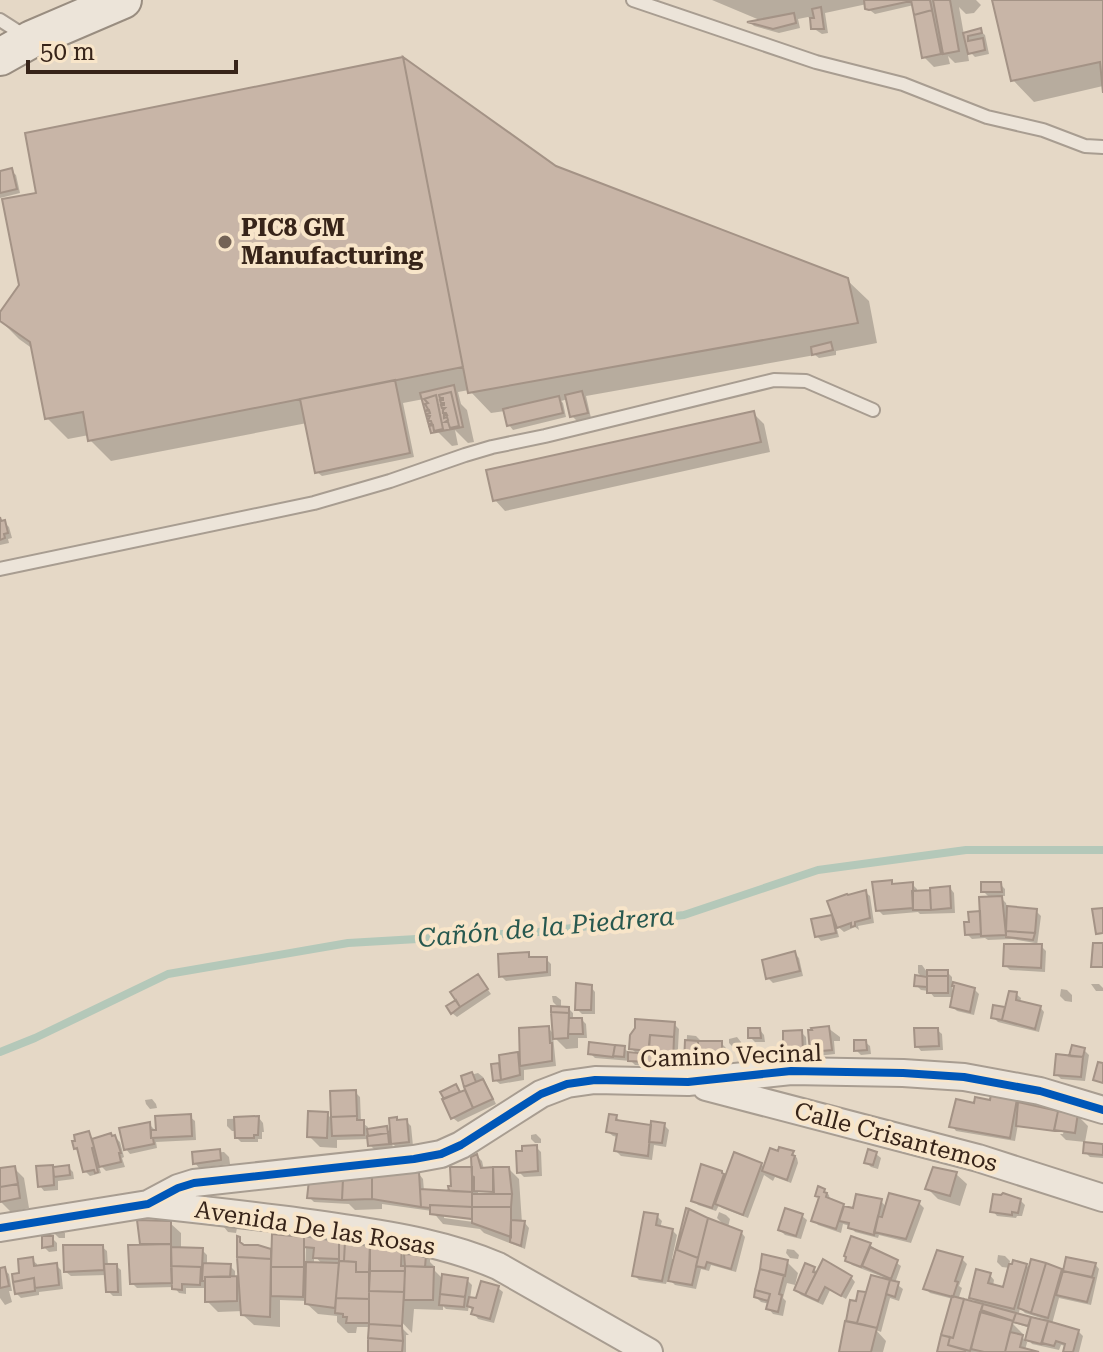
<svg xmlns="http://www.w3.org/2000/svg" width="1103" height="1352" font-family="'Roboto Serif',serif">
	<rect width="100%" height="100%" fill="#e5d8c6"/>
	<path fill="#0003" fill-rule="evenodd" d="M712 0H976L981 5 974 13 966 14 959 7 964 35 980 31 985 35 989 54 975 57 967 49 969 61 955 63 948 56 950 64 934 67 924 57 914 5 875 14 867 8V4L825 13 828 33 822 34 813 28 812 19 808 17 798 19 800 28 779 33 754 26 751 23 762 21Z
		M994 0H1103V86L1034 102 1013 80Z
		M555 168 847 280 869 301 877 343 836 351V355L819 358 815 355 586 396 591 418 577 421 572 416 568 399 561 401 563 403 566 417 513 430 509 425 505 411 491 413 469 390 458 392 461 404 467 410 474 442 468 443 455 430 458 445 452 446 436 430 424 399 403 403 414 457 322 476 317 472 307 423 111 461 90 440 89 435 68 439 47 418 33 349 19 339 0 320V315Z
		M11 171 16 175 20 193 0 198V173Z
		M753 413 764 424 770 452 505 511 495 500Z
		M0 519 9 527 12 538 8 539 9 543 0 545Z
		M891 882 896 886 912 884 917 889V892L950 888 954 893 955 913 920 914 918 912 883 915 878 910Z
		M1000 884 1005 889V896H999L1006 903 1007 908 1036 911 1041 916 1037 946H1041L1046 951 1045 972 1010 970 1005 965 1035 946V943L1012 939 988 940 985 938 972 939 967 934 982 913 990 898 983 891Z
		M865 892 870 896 874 923 858 926 859 930 855 927 844 932 836 925 839 937 821 941 817 936 813 921 835 916Z
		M794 953 799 958 803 976 773 983 768 978Z
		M528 954 533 959H546L551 964V976L506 981 501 976Z
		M918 965H922L927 972H947L952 977V997H934L929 991 921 990 916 985 923 978 918 973Z
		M478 976 491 994 457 1017 452 1013 458 1000Z
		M1091 984H1099L1103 988V991H1096Z
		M591 987 595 992V1014H582L577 1009Z
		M974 989 979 994 974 1015 957 1011 952 1006Z
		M1061 989 1067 990 1072 995V1002L1065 1001 1060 996Z
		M1016 994 1021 998 1020 1003 1040 1007 1044 1012 1039 1032 998 1022 993 1017 995 1007 1006 1010Z
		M552 996H556L561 1000V1008H568L573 1013V1020H582L586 1024 587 1038H578V1048L566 1049 553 1036 556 1066 524 1070V1080L500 1084 495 1080 494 1066 502 1065 501 1057 520 1054 548 1028 555 1035 559 1008 553 1002Z
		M674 1024 679 1029 677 1067 635 1065 631 1061 595 1058 590 1053 624 1048 629 1053 638 1055 631 1048Z
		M828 1028 840 1037V1041H834L835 1054 817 1056 812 1052Z
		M760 1030 764 1035 765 1042H755L750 1037Z
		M937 1030 942 1034 943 1050 921 1051 917 1046Z
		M801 1032 806 1037 807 1056 790 1057 785 1052Z
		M687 1035 696 1036 701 1041 721 1043 726 1048V1062H708V1066H726L697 1073 686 1063Z
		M737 1037 741 1042 742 1047 734 1048 729 1043V1039Z
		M865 1042 870 1046 871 1054 861 1055 856 1050Z
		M1084 1050 1089 1055 1085 1081 1061 1079 1056 1074 1070 1058Z
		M478 1073 483 1077 496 1104 458 1122 453 1118 456 1086 461 1093 467 1091 463 1077Z
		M355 1092 360 1097 361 1122 368 1127V1131L386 1128 392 1134 406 1121 411 1126 413 1146 397 1148 392 1143 393 1148 375 1150 370 1145 369 1139 337 1140V1148L320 1147 309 1136 327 1114 333 1120Z
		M152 1099 156 1104 157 1108 150 1109 146 1104 145 1100Z
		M1016 1101 1019 1105 1077 1115 1088 1126 1085 1142 1066 1140 1060 1134H1063L1064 1130 1020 1124V1127L1018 1124 1015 1141 956 1131 952 1126 976 1105 991 1102Z
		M190 1117 195 1121 196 1140 156 1142 157 1148 130 1154 126 1149 149 1124 158 1133Z
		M616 1117 622 1123 652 1128 664 1125 669 1130 666 1147 654 1145 652 1160 621 1156 616 1151 618 1137 613 1136 608 1132Z
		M259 1118 263 1123 264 1132H262V1139H258V1142H241L236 1137V1131H232L227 1126V1119Z
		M89 1134 94 1140 115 1137 120 1142 124 1157 122 1158 125 1167 106 1171 98 1163 101 1173 90 1176 85 1171 80 1152 76 1148Z
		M536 1134 541 1139V1143H535L531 1139V1135Z
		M1103 1146V1158L1090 1157 1085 1152Z
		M536 1147 541 1152 542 1176 524 1177 519 1172Z
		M224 1152 229 1157 230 1164 199 1168 195 1163 194 1154Z
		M792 1153 797 1158 798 1163 791 1183 775 1177 773 1181 764 1175 748 1218 722 1208 719 1205 716 1211 698 1205 694 1200 721 1173 726 1178 761 1164 765 1168Z
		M876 1154 881 1158 878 1169 871 1167 866 1162Z
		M477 1156 482 1161 484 1170 509 1169 519 1179 522 1223H525L529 1228 525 1249 484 1233 480 1229 443 1224 432 1211 382 1204V1209L355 1210 349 1204 314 1202 309 1197 342 1182 419 1174 423 1179 424 1191 451 1193 474 1169ZM478 1189 503 1190V1194L478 1193ZM444 1215 482 1219 481 1223 444 1218Z
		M68 1167 73 1172 74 1179 58 1181V1190L44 1191 40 1186 39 1168Z
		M14 1168 24 1178 29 1208 11 1212 1 1202 0 1170Z
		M956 1174 967 1184 960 1206 938 1199 927 1188Z
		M824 1190 829 1195 830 1201 854 1211 881 1201 887 1208 919 1203 924 1208 911 1243 879 1235 878 1238 855 1232 850 1226 843 1224 841 1233 818 1225 814 1220 821 1199 817 1195Z
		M1020 1200 1025 1205 1022 1216H1017L1016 1218 997 1216 993 1211Z
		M719 1212 726 1215 730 1219 728 1227 741 1232 745 1237 736 1272 711 1265 709 1271 701 1269 696 1289 675 1285 668 1278 666 1284 639 1280 634 1275 657 1216 662 1221 660 1228 672 1230 677 1235 672 1259H675L726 1227 717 1218Z
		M802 1216 807 1220 801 1239 785 1235 780 1230Z
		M170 1223 181 1233V1250H202L207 1255V1265L230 1266 235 1271V1279L240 1278 270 1251 274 1254V1236L401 1244 430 1257V1262L435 1267V1271L444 1280H467L472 1285 470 1299 477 1301 498 1288 503 1292 494 1323 478 1319 469 1305 468 1311 446 1309 443 1306V1310L414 1309 412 1333 397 1317 394 1320 409 1335H406V1352H370L371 1327H357L356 1333H348L337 1322V1316L318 1314 307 1304V1301L280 1300V1327L254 1325 243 1315V1311L218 1312 207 1301V1288H186V1294L179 1293 174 1287 137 1288 132 1283 145 1246 142 1244ZM302 1245H306L305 1277H301ZM314 1255 323 1265 314 1264Z
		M224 1223 232 1224 237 1228 236 1233 228 1232 224 1227Z
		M60 1229 65 1233V1238H59L54 1233V1230Z
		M52 1238 57 1243V1251L49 1252 44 1247Z
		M870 1245 901 1266 895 1283 903 1289 899 1301 890 1298 881 1332 876 1330 886 1341 883 1352H841L853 1324 848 1320 857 1304 859 1293 868 1294 883 1277 852 1265 847 1260Z
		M102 1247 107 1251 108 1266H116L121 1270 122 1296H113L108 1291 107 1275 71 1276 66 1272Z
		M787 1249 794 1250 799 1255 798 1259 790 1258 786 1253Z
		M998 1255 1005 1256 1010 1261 1009 1266 1026 1265 1030 1269 1061 1271 1064 1274 1068 1260 1095 1264 1099 1269 1091 1305 1059 1298 1052 1324 1078 1331 1083 1336 1079 1352H1065L1067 1346 1061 1345 1059 1350 1032 1344 1028 1339 1025 1350 1033 1352H939L953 1299 930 1293 925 1288 962 1259 967 1264 959 1286 962 1288 958 1300 979 1305 971 1297 990 1275 994 1280 993 1286 1005 1289 1010 1268 1002 1267 997 1262ZM1020 1308 1025 1313 1044 1319 1043 1322 1018 1316ZM1011 1322 1030 1328 1027 1342 1022 1337 1023 1334Z
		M32 1260 37 1264V1268L56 1265 61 1270 63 1289 39 1292V1295L21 1298 16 1293Z
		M787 1262 798 1273 795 1285 787 1283 783 1298 786 1301 783 1316 773 1314 769 1309 770 1304 761 1302 756 1297Z
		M814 1269 818 1273 851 1277 855 1282 846 1299 830 1290 823 1305 801 1295 796 1290Z
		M0 1270H4L9 1274 12 1291H9L12 1302 5 1305 0 1298Z"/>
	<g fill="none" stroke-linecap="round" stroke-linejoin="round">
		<path stroke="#b4c8b9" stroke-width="8" d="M0 1052 35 1038 168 974 348 943 538 932 684 915 818 870 966 850H1103"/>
	</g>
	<path fill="#c8b5a7" stroke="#a49386" stroke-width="2" fill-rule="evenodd" d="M864 0H911V1L869 10 865 9Z
		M930 0 932 10 914 15 911 0Z
		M933 0H950L959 51 943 54Z
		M992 0H1103V93L1100 62 1011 81Z
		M821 7 824 29H811L810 18H814L812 9Z
		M932 10 941 54 922 58 914 15Z
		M794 13 796 23 773 29 747 22Z
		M981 28 982 33 968 36V41L983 38 985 50 968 54 963 33Z
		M403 57 463 367 88 441 83 412 45 419 30 342 0 321V312L19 285 2 199 36 193 25 133Z
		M403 57 556 166 848 278 858 323 468 393Z
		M12 168 17 189 0 193V171Z
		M831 342 833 350 812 355 811 347Z
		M395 380 410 453 315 473 300 399Z
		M454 385 463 427 431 433 420 393ZM451 392 459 426 450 428 448 422H445L448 420 447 417 444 418V415H447L446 413H443V410L445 408H442L441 405H444V403H441L440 400H443V398H440L439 395ZM436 395 443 429 434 431 433 425 429 426V424H432L431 421H428L430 416H427V414L430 413 429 410 426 411 428 409 425 404 428 403 424 399Z
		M582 391 588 413 570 417 565 395Z
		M451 392 459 426 450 428 448 422H445L448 420 447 417 444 418V415H447L446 413H443V410L445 408H442L441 405H444V403H441L440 400H443V398H440L439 395Z
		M436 395 443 429 434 431 433 425 429 426V424H432L431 421H428L430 416H427V414L430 413 429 410 426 411 428 409 425 404 428 403 424 399Z
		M559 396 563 413 507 426 503 409Z
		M754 411 761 442 493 501 486 470Z
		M0 517 1 521 5 520 8 533 4 534 5 538 0 540Z
		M892 880V884L913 882V908L876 911 872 882Z
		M981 882H1001L1002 892H981Z
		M950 886 951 908 931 910 930 888Z
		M866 890 870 918 855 922V926L851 927V923L837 928 827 901 847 894 848 895Z
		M930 890 931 910H913L912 891Z
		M1002 896 1006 935 981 936 979 897Z
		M1007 906 1037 909 1035 933 1006 931Z
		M1103 908V933L1096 934 1092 909Z
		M980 911 981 934 965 935 964 922H969L968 912Z
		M832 915 836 933 815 937 811 919Z
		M1006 931 1035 933 1033 940 1006 937Z
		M1093 943H1103V967H1091Z
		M1004 944H1042L1041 968 1003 966Z
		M795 951 800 971 766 979 762 960Z
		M529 952V957H547V972L499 977 498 954Z
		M927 970H948V976H927Z
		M478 974 488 989 460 1007 450 992Z
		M915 975 927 977V987L914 986Z
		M927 976H948V993H927Z
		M953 982 975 988 970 1012 950 1007 954 986H952Z
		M576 983 592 985 591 1010H575Z
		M1009 991 1017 992 1016 1000 1041 1006 1035 1029 1002 1020Z
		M456 1000 460 1007 451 1014 446 1006Z
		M993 1005 1005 1007 1002 1020 991 1018Z
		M551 1006 569 1007V1013L551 1012Z
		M551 1012 569 1013 568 1038 553 1039Z
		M569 1018H582L583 1034H568Z
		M635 1019 675 1022 674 1037 650 1035 649 1051 629 1049 630 1035 635 1028Z
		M549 1026 550 1043H552V1061L520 1066 519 1028Z
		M829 1026 832 1050 810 1052 808 1030H812L811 1028Z
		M748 1028H760L761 1038H748Z
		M914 1028H938L939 1046 915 1047Z
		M802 1030 803 1052 783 1053V1031Z
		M650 1035 674 1037 673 1063 628 1061V1052L648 1054Z
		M685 1040 698 1041V1064L684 1063Z
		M854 1040H866L867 1050 854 1051Z
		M698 1041H722V1064H698Z
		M589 1042 615 1045 613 1057 588 1054Z
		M615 1045 625 1046 624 1057 613 1056Z
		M1072 1045 1085 1048 1083 1057 1069 1056Z
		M518 1052 520 1075 501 1080 499 1055Z
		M1056 1054 1083 1057 1081 1077 1054 1075Z
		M1098 1062 1103 1063V1083L1093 1080Z
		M499 1063 501 1080 493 1081 491 1064Z
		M472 1072 476 1082 464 1087 461 1076Z
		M483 1079 493 1099 473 1108 464 1087Z
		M456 1084 460 1092 444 1099 440 1092Z
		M356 1090 357 1116 331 1117 330 1091Z
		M465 1090 473 1108 451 1119 442 1099Z
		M991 1094 1017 1099 1010 1138 949 1127 956 1099 974 1103 975 1097 990 1100Z
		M1018 1102 1058 1111 1054 1131 1016 1126Z
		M308 1111 328 1112 327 1138 307 1137Z
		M1058 1111 1078 1113 1075 1133 1054 1130Z
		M191 1114 192 1136 151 1138V1130H156L155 1116Z
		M609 1114 617 1115 616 1120 651 1125 648 1156 614 1151 617 1134 606 1132Z
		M259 1116 258 1135H254V1138H235L234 1117Z
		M357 1116V1120H364V1135L332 1136 331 1117Z
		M397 1117V1120L407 1119 409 1142 391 1144 389 1118Z
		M651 1121 665 1123 662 1143 649 1142Z
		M150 1122 151 1138H153L154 1144 124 1150 119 1128Z
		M387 1126 388 1133 368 1136 367 1129Z
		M89 1131 94 1147 92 1148 98 1172 95 1173 94 1170 83 1172 77 1148 74 1149 72 1141H75L74 1135Z
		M111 1133 112 1136 115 1135 121 1153H119L121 1162 99 1167 92 1139Z
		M388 1133 389 1144 368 1146 367 1136Z
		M1084 1142 1103 1144V1155L1083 1153Z
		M537 1145 538 1171 517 1173 516 1151H522V1146Z
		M779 1147 794 1151 792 1155 795 1156 787 1180 762 1171 770 1148 778 1151Z
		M220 1149 221 1160 193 1164 192 1152Z
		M868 1149 877 1152 873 1165 864 1163Z
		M734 1152 762 1163 743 1215 715 1204Z
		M477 1154 481 1168 493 1167V1192L474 1191V1177L472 1176 471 1157Z
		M701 1164 722 1171V1173L724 1174 712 1208 691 1201Z
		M53 1165 54 1185 38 1187 36 1166Z
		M69 1165 70 1175 54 1177 53 1167Z
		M15 1166 18 1184 0 1187V1168Z
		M450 1167H472V1192L449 1191 448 1186H451Z
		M493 1167H509L512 1194H494Z
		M933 1167 957 1172 950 1196 925 1189Z
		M419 1172 421 1207 372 1199V1176Z
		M372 1176V1199L342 1200 343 1178Z
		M309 1180H343L342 1200 307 1198Z
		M18 1184 20 1198 0 1202V1187Z
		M818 1186 825 1189 824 1192 827 1193 826 1197 844 1204 836 1229 811 1221 819 1197 815 1196Z
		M420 1189 472 1192V1207L430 1205V1208L421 1207Z
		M889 1193 920 1201 906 1239 874 1232 878 1216 882 1217Z
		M1003 1193 1021 1199 1018 1213 1012 1212V1215L990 1212 993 1194 1001 1195Z
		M472 1194H512L511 1207H472Z
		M856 1194 882 1199 874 1235 848 1228 849 1223 839 1221 844 1206 853 1208Z
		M430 1205 472 1207V1219L430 1214Z
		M472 1207H511V1237L472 1223Z
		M686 1208 689 1209 677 1250 698 1258 692 1285 668 1281Z
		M785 1208 803 1214 796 1236 778 1230Z
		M689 1209 708 1218 698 1258 677 1250Z
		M644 1212 658 1214 656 1225 673 1229 662 1281 632 1276Z
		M708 1218 742 1231 731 1269 707 1262 705 1268 696 1266Z
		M137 1220 171 1221V1244H140Z
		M511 1220 525 1221 521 1246 510 1242Z
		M272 1234 304 1237V1267H271Z
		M304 1234 339 1239V1259L313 1258 314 1248 304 1247Z
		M42 1236H53V1246L42 1248Z
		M237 1236 240 1237V1242L244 1245H258L271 1249V1259L237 1257Z
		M851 1236 871 1243 861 1267 845 1261 846 1257 844 1256Z
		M339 1239 345 1240 344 1261H339Z
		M345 1240 370 1241 369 1272H356V1262L344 1261Z
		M370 1241 402 1242 401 1266H405V1271H370Z
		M171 1244 172 1283 130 1284 128 1245Z
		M63 1245H103L104 1270 64 1272Z
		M171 1247 203 1248 202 1267 171 1266Z
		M870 1247 898 1260 891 1279 862 1266Z
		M937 1250 963 1257 955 1281 958 1282 953 1297 923 1289Z
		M404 1254 426 1255 425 1267 405 1266Z
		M762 1254 788 1260 785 1276 760 1269Z
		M33 1257 34 1266 57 1263 59 1285 35 1288 34 1278 13 1282 12 1274 19 1273 18 1259Z
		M237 1257 271 1259 270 1317 241 1315Z
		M1066 1257 1096 1263 1092 1277 1063 1271Z
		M823 1259 852 1276 841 1296 825 1287 818 1301 805 1295Z
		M1031 1259 1046 1263 1031 1313 1018 1308Z
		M1013 1260 1027 1264 1014 1309 969 1298 976 1269 991 1273 988 1283 1003 1287 1009 1264H1012Z
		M339 1261 356 1262V1272H369V1299L336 1298Z
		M306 1262 339 1263 335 1308 305 1304Z
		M203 1263 231 1264 230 1277H205V1281H202Z
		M805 1263 815 1267 813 1272 816 1273 805 1295 794 1290Z
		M1046 1263 1062 1269 1048 1318 1031 1313Z
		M104 1264H117L118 1292H106Z
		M171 1266 201 1267 200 1285 182 1284V1290L172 1289Z
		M405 1266 434 1267 433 1300H404Z
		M5 1267 9 1286 0 1288V1268Z
		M271 1267H304L303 1297 271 1296Z
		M760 1269 784 1275 779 1294 782 1295 778 1312 766 1309 770 1294 755 1290Z
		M370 1271H405L404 1292 369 1291Z
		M1063 1271 1094 1278 1087 1302 1056 1295Z
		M442 1274 468 1278 465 1297 440 1294Z
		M871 1275 890 1280 877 1328 857 1323Z
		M237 1276V1301L205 1302V1277Z
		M34 1278 35 1291 15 1294 13 1282Z
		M890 1280 899 1282 895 1297 886 1294Z
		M481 1281 499 1286 490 1319 471 1314 473 1308 467 1306 469 1297 476 1298Z
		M755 1290 770 1294 768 1301 754 1297Z
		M369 1291 404 1292 402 1326 369 1324Z
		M858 1291 866 1292 857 1323 846 1321 850 1300 856 1301Z
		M440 1294 465 1297 464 1307 439 1305Z
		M952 1296 964 1299 953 1338 941 1335Z
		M336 1298 369 1299V1323H346L347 1317H343V1314L335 1313Z
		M964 1299 983 1304 970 1351 948 1345 950 1337 953 1338Z
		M983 1304 1016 1313 1013 1321 981 1310Z
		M980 1312 1013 1321 1005 1352H984L971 1349Z
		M1016 1313 1031 1317 1028 1326 1013 1322Z
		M1031 1317 1048 1321 1041 1344 1025 1340Z
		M845 1321 877 1328 871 1352H839Z
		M1048 1321 1079 1330 1073 1352H1063L1065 1344 1056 1341 1054 1346 1042 1343Z
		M369 1324 402 1326 403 1341 368 1338Z
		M1010 1332 1023 1335 1020 1347 1039 1352H1005Z
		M941 1335 950 1337 948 1345 965 1350V1352H937Z
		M368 1338 403 1341 402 1352H368Z"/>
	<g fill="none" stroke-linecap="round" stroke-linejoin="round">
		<g stroke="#a89d91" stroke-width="16">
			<path id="service" d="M633 0 816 62 903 84 987 117 1043 130 1085 146 1103 147
				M0 20 25 36
				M0 569 314 503 390 481 465 455 492 447 545 436 774 380 806 381 873 410"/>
		</g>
		<g stroke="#a89d91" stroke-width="30">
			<path id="minor" d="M706 1087 978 1158 1103 1198
				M148 1204C214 1211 279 1218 344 1228 397 1236 449 1245 498 1266L649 1352
				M0 1228 148 1204 178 1188 194 1183 414 1159 441 1154 461 1145 541 1094 567 1084 595 1080 688 1082 791 1071 903 1073 964 1077 1040 1091 1103 1110"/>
		</g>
		<g stroke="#998d80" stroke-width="40">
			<path id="secondary" d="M0 57 32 39 123 0"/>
		</g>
		<use href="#service" stroke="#ece4d9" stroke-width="12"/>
		<use href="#minor" stroke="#ece4d9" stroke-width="26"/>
		<use href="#secondary" stroke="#ece4d9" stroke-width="36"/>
		<g stroke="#f8e5c9" stroke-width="13">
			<path id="cycleway" d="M0 1228 148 1204 178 1188 194 1183 414 1159 441 1154 461 1145 541 1094 567 1084 595 1080 688 1082 791 1071 903 1073 964 1077 1040 1091 1103 1110"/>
		</g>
		<use href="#cycleway" stroke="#0057b8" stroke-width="8"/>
	</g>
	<circle fill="#746356" stroke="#f8e5c9" stroke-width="3" cx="225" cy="242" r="8"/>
	<g text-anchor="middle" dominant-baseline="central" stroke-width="8" stroke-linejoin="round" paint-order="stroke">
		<g font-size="24" font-weight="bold" fill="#372419" stroke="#f8e5c9" text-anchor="start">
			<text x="241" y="228">PIC8 GM<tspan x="241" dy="28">Manufacturing</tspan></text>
		</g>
		<g font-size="24" fill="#372419" stroke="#f8e5c9">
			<text transform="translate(731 1056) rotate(-2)">Camino Vecinal</text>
			<text transform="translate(896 1137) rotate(15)">Calle Crisantemos</text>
			<text transform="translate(315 1228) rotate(9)">Avenida De las Rosas</text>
		</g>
		<g font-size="26" font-style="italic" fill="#27584f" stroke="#f8e5c9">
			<text transform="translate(546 927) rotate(-5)">Cañón de la Piedrera</text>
		</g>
	</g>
	<path d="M28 60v12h208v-12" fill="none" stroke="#372419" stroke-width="4"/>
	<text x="40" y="60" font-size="24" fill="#372419" stroke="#f8e5c9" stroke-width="6" paint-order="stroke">50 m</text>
</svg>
